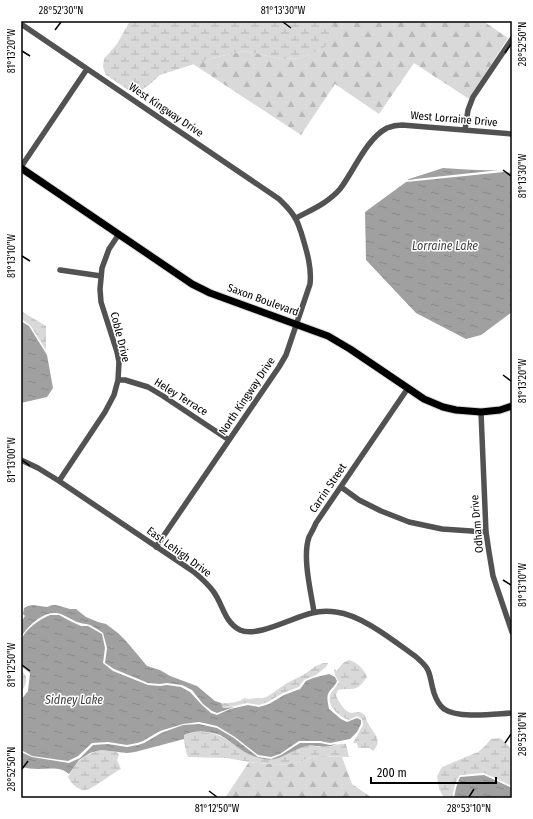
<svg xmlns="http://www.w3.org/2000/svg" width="533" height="819" font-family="'Fira Sans Condensed',sans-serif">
	<defs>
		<pattern id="forest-firs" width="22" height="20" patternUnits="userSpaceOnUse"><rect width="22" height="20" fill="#d9d9d9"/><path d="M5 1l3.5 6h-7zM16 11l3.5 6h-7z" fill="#b8b8b8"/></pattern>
		<pattern id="wetland-marsh" width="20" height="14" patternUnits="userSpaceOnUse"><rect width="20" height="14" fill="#d9d9d9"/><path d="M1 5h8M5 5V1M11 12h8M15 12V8" fill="none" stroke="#b8b8b8"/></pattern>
		<pattern id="water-ripples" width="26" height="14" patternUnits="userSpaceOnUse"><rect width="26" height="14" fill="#a0a0a0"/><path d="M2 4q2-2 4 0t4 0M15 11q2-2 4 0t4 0" fill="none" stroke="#888"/></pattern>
	</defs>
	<rect width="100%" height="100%" fill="#fff"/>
	<path fill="url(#forest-firs)" d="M328 21H483L508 38 469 99 414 63 379 114 335 84 301 135 193 64 213 58 244 51 282 59 301 58 319 51 334 26Z
		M315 756 342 757 352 784 372 798H225L249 762 281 765 299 762Z"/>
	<path fill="url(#wetland-marsh)" d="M130 21H328L334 26 332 38 327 45 319 51 301 58 282 59 244 51 213 58 160 75 149 85 138 92 130 91 106 75 103 67 104 59 117 44Z
		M21 311 46 326V350L30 325 21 319Z
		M349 660C357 662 364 669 367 677 356 693 355 687 338 690L336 695C338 701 345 713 352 713 356 713 358 711 362 713 366 715 366 720 368 723 373 734 384 739 373 751L369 748H358L357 743H353L363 725 362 719 357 716 349 720C340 717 327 707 330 696 331 691 336 688 339 682L335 675 334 669 337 671C340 666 343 662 349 660Z
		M323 663H328L326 667 316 675 304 680 299 687 283 693 268 702 259 705 247 703 227 708H223L221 703C228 703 239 703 244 698L248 699 263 698 268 696 287 683 305 674 314 667Z
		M21 670C29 677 27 684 21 692Z
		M190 732C199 732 211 731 220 736 228 739 235 746 243 751 249 755 256 757 263 759 279 763 293 748 307 746 314 745 321 748 328 747 336 746 338 743 346 744L349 757 315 756 299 762 281 765 250 762 226 758 188 757 186 752 183 735Z
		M500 738 506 743 512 750V786L484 773 460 775C455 781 454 790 452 798H444L439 789 437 776 442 767 478 752 485 746 491 739Z
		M101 750 117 752 119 755 117 760 121 769C112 773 92 790 85 790 77 790 71 783 68 777 78 760 81 756 101 750Z"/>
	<path fill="url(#water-ripples)" d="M443 168C462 169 481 171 500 170L406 180Z
		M504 172 512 173V312L481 335 466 339 416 313 366 260 365 212 406 182Z
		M21 321 29 326 47 355 53 388 47 397 21 403Z
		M33 605 47 607 52 605H56L70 609H76L86 617 98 622 106 624 118 633 126 641 137 654 147 666 160 670 170 676 197 686 215 701 221 703 223 708H227L234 707 217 713 212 711 203 704 192 690 182 685 167 683 160 684 148 683 114 669 105 663 107 648 103 633C99 630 94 627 90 625 85 623 80 624 75 621 70 619 66 616 61 614 45 609 29 625 21 637V622L25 616 23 614 24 608 28 606Z
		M50 615H59L72 622 81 626H88L102 634 105 648 103 663 113 671 148 685 160 686 167 685 181 687 190 692 202 705 211 713 217 715 230 709 248 705 259 707 269 704 284 695 300 689 306 681 313 678 329 674 335 677 337 681C335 686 332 688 329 692 326 697 328 703 329 709L341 719 347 722 357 718 361 720V724L357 732 350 739 330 743 320 741H299L280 754 271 757 258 755 235 737 217 726 199 722 183 724 160 731 143 741 137 743 127 745 108 742 92 743 78 756 68 761 32 756 21 750V700L28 691 30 673 21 666C21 660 19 646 21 640 26 628 39 620 50 615Z
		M199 724 217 728 234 738 258 757 271 759 281 755 300 743H320L330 745 337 744C323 750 318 744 307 746 292 749 279 763 263 759 256 757 249 755 243 751 235 746 228 739 220 735 209 731 194 730 184 735V739L135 752 127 753 101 750 90 753 79 760 69 774C60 766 49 769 38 769 32 769 27 768 21 767V752L32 757 69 763 80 758 93 745 108 744 127 747 138 745 144 743 161 733 183 725Z
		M484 775 512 788V798H454L456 788 460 777Z"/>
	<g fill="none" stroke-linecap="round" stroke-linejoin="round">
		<g stroke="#dbdbdb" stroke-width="9">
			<path id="major" d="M21 168 192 284 210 293 328 336 350 349 424 399 443 407 456 410 481 412 500 410 512 406"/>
		</g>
		<path stroke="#525252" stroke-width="5.5" d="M21 24 279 199C285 205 291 210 295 218 298 222 299 227 301 232 306 249 312 266 310 284L286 355 279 367 156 547
			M465 130 468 110 473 97 512 39
			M21 167 87 69
			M296 218C311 210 328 203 340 189 354 171 366 139 387 128 392 126 397 125 402 125L512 134
			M60 270 101 276
			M118 380H125L148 387 163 396 229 440
			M481 412 486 532 489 552 493 576 512 632
			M21 460 38 468 59 481 194 572C201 578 208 584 213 591 223 604 224 622 240 630 257 638 293 617 312 613 320 611 329 611 336 612 362 615 394 641 415 656 433 671 428 673 434 693 436 699 439 705 444 709 459 719 494 714 512 713
			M59 481 105 412 114 395 118 380 119 362 117 352 101 302 100 289 102 268 109 249 119 234
			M341 487 359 500 381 511 409 522 442 529 486 532
			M314 612C311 592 302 557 309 537 311 533 314 528 316 523L408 388"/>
		<use href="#major" stroke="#000" stroke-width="7"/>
	</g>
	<path fill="none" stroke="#000" stroke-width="1.5" d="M283 22 291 28M55 30 61 22M22 51 30 56M505 53 511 44M503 170 511 176M22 256 30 261M503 375 511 381M22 460 30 466M503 580 511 585M22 665 30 671M505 743 511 734M22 769 28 761M209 791 217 797M469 797 474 789"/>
	<g text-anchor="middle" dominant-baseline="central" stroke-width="3" stroke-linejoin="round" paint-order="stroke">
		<g font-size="11" fill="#000" stroke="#fff">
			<text transform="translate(166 110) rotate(34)">West Kingway Drive</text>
			<text transform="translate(454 119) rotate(5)">West Lorraine Drive</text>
			<text transform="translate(263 300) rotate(20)">Saxon Boulevard</text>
			<text transform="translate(120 337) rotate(76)">Coble Drive</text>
			<text transform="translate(247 396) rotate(-56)">North Kingway Drive</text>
			<text transform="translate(181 397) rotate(32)">Heley Terrace</text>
			<text transform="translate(328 488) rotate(-56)">Carrin Street</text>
			<text transform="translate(477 524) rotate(-95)">Odham Drive</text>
			<text transform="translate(179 552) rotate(36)">East Lehigh Drive</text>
		</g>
		<g font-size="12" font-style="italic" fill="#414141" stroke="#fff">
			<text x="445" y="246">Lorraine Lake</text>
			<text x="74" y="700">Sidney Lake</text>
		</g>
	</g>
	<rect width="533" height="819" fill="none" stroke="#ffffff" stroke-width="44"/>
	<path d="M371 777v6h125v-6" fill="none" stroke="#000000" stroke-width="2"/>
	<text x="377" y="777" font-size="12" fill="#000000" stroke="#ffffff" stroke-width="3" paint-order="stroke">200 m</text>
	<rect x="22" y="22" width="489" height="775" fill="none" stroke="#000" stroke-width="1.5"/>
	<g font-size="10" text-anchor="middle" fill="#000">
		<text x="61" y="14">28°52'30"N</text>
		<text x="283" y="14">81°13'30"W</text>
		<text transform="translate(522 44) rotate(-90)" y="4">28°52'50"N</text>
		<text transform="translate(11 51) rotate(-90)" y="4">81°13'20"W</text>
		<text transform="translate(522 176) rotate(-90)" y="4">81°13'30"W</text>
		<text transform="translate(11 256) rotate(-90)" y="4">81°13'10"W</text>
		<text transform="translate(522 381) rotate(-90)" y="4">81°13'20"W</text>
		<text transform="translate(11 460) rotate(-90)" y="4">81°13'00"W</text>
		<text transform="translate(522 585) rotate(-90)" y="4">81°13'10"W</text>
		<text transform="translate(11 665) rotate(-90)" y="4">81°12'50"W</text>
		<text transform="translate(522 734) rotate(-90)" y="4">28°53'10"N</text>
		<text transform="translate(11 769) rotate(-90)" y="4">28°52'50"N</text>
		<text x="217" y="812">81°12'50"W</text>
		<text x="469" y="812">28°53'10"N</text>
	</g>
</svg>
